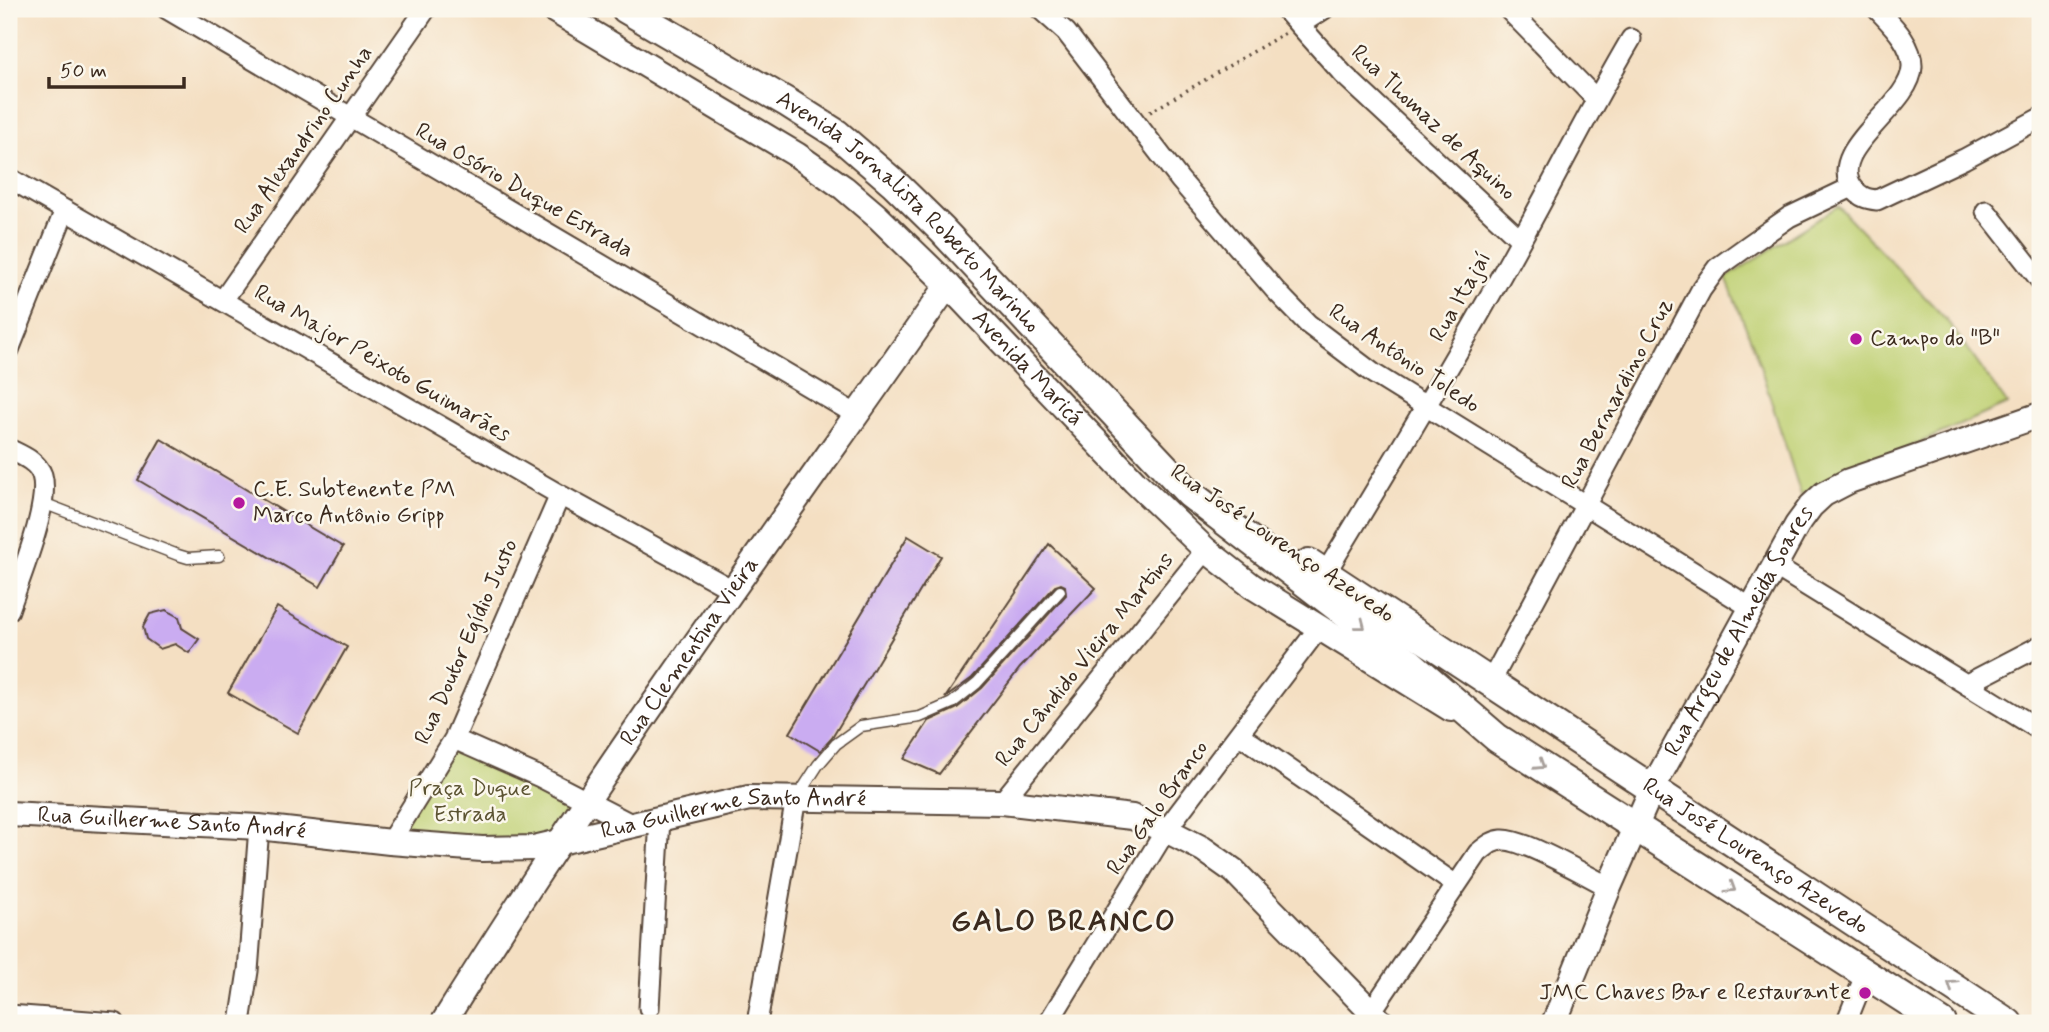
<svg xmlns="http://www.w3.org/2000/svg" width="2049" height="1032" font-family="Mynerve,sans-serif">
	<rect width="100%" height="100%" fill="#fbf7ec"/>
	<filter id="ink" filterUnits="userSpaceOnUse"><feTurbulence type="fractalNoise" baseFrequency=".0143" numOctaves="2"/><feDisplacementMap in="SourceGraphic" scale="14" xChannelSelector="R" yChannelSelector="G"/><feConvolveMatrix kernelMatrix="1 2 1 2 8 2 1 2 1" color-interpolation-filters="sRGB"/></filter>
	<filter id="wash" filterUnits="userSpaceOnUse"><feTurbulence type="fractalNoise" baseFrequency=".00686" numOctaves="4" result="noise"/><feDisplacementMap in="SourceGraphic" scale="28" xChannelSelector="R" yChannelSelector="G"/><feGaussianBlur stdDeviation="1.57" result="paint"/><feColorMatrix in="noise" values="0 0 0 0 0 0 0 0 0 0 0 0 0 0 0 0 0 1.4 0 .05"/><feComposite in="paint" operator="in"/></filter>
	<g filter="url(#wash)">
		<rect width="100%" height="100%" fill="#f4dfc2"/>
		<path fill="#bfd073" stroke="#7d7d48" stroke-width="2" d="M1838 206 1945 318 2007 404 1801 495 1755 350 1726 278Z
			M451 743 587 800 558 843 390 842Z"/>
		<g id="blocks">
			<path fill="#caacf1" d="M161 439 343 547 320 587 138 480Z
				M908 536 941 556 832 738 820 751 790 733Z
				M1049 544 1096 588 1020 668 939 774 904 759 929 721 956 709 982 688 1066 595 1065 586 1061 584 1055 586 972 678 945 698Z
				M277 607 347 647 298 733 228 693Z
				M166 610 179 617 182 628 199 639 189 653 175 644 160 649 146 639 143 627 150 614Z"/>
		</g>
	</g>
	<g filter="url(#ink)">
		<use href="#blocks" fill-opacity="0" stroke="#574537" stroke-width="2"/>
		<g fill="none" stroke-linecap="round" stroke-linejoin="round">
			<g stroke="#574537" stroke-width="13">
				<path id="service" d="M43 503 178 555 188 558 219 556
					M798 796 818 765 836 744 861 726 920 717 952 703 977 683 1060 591"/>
			</g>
			<g stroke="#574537" stroke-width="23">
				<path id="minor" d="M167 9 857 415
					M1040 9 1066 32 1180 180 1275 290 1308 324 1374 374 1753 609
					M1285 9 1343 74 1521 240
					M1508 9 1596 99
					M1877 9C1891 24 1913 44 1912 67 1911 107 1822 151 1854 189 1860 197 1867 199 1877 200L1964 159 2040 118
					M1299 25 1324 9
					M9 178 560 495 733 590
					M1986 211 2040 280
					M223 300 426 9
					M9 350 65 210
					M9 449C21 455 37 461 42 475 51 504 19 580 9 610
					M1776 567 2040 730
					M1325 574C1392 463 1459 353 1521 240 1558 173 1592 105 1631 39
					M1490 683 1701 290 1717 268 1749 245 1789 217 1852 187
					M1967 684 2040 646
					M1240 735 1456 885
					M454 739 540 777 631 824
					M1002 802 1206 550
					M390 842 454 739 560 495
					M649 1008 660 819
					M1371 1012 1478 853C1486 847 1491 841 1502 840 1523 838 1587 876 1609 887
					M9 1015 115 1023
					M240 1023 248 971 259 827
					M757 1023 796 798
					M1048 1023 1166 830 1318 629
					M1846 1023 1866 973"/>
			</g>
			<g stroke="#574537" stroke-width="28">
				<g id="tertiary">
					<path id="s1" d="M552 9 797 155 844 188 878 217 948 285 1135 482 1206 550 1252 586 1451 709"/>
					<path id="s2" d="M9 814 259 827 390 842 482 849 534 848 749 798 1002 802 1132 817 1166 830 1203 849 1234 871 1382 1023"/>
					<path id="s3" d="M443 1023C600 770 777 529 948 285"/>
					<path id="s4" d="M1554 1023 1609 887 1652 789 1797 525 1811 506 1824 494 1849 481 2040 415"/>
				</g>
			</g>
			<g stroke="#574537" stroke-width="32">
				<g id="secondary">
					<path id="s5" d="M626 9 788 103 837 134 895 184 942 230 1190 494 1410 663 1497 738 1942 1023"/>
					<path id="s6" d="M1309 563 2008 1023"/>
				</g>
			</g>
			<path stroke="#574537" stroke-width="3.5" stroke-dasharray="2 5" stroke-linecap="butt" d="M1150 112 1285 33"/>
			<use href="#service" stroke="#fff" stroke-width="10"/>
			<use href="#minor" stroke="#fff" stroke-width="19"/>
			<use href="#tertiary" stroke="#fff" stroke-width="24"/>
			<use href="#secondary" stroke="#fff" stroke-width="28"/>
		</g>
		<defs><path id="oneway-chevron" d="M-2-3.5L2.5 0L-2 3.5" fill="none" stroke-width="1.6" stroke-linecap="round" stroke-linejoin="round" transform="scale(1.75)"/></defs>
		<g stroke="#a79f9a">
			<use href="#oneway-chevron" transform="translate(1361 625) rotate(38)"/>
			<use href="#oneway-chevron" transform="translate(1540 765) rotate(33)"/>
			<use href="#oneway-chevron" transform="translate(1731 888) rotate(32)"/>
			<use href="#oneway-chevron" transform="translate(1952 985) rotate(-146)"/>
		</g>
	</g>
	<g fill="#b5179e" stroke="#fbf7ec" stroke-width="2.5">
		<circle cx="1856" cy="339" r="7"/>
		<circle cx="239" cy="503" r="7"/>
		<circle cx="1865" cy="993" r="7"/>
	</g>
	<g text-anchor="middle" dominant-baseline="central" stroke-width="5" stroke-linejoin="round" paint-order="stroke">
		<g font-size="23" fill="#3b2a1e" stroke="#fbf7ec">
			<text transform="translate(1433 123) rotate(43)">Rua Thomaz de Aquino</text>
			<text transform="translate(304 140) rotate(-55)">Rua Alexandrino Cunha</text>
			<text transform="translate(524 191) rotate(30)">Rua Osório Duque Estrada</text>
			<text stroke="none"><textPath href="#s5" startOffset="350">Avenida Jornalista Roberto Marinho</textPath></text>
			<text transform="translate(1461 297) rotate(-60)">Rua Itajaí</text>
			<text transform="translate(1404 359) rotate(34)">Rua Antônio Toledo</text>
			<text transform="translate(382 364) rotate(30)">Rua Major Peixoto Guimarães</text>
			<text stroke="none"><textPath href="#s1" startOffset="600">Avenida Maricá</textPath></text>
			<text transform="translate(1618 394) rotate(-62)">Rua Bernardino Cruz</text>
			<text transform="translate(1282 544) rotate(34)">Rua José Lourenço Azevedo</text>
			<text stroke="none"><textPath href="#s4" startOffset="434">Rua Argeu de Almeida Soares</textPath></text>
			<text transform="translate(467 642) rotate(-66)">Rua Doutor Egídio Justo</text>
			<text stroke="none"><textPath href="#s3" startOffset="446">Rua Clementina Vieira</textPath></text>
			<text transform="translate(1085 660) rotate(-51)">Rua Cândido Vieira Martins</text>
			<text transform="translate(1158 808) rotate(-55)">Rua Galo Branco</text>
			<text stroke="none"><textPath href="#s2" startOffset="730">Rua Guilherme Santo André</textPath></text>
			<text stroke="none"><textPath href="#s2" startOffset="163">Rua Guilherme Santo André</textPath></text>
			<text stroke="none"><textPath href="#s6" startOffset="534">Rua José Lourenço Azevedo</textPath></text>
		</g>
		<g font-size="23" fill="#3b2a1e" stroke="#fbf7ec" text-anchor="start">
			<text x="1870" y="339">Campo do "B"</text>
			<text x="253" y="490">C.E. Subtenente PM<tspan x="253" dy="26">Marco Antônio Gripp</tspan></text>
			<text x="1851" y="993" text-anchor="end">JMC Chaves Bar e Restaurante</text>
		</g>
		<g font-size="23" fill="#5c5433" stroke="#fbf7ec">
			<text x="470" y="789">Praça Duque<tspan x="470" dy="26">Estrada</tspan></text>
		</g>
		<g font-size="30" font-weight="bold" letter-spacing="2" fill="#3b2a1e" stroke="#fbf7ec">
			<text x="1064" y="921">GALO BRANCO</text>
		</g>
	</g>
	<rect width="2049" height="1032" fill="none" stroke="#fbf7ec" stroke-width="35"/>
	<path d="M49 77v10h135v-10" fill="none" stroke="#3b2a1e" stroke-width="3.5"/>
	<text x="60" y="77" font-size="21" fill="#3b2a1e" stroke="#fbf7ec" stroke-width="5" paint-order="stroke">50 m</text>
</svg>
